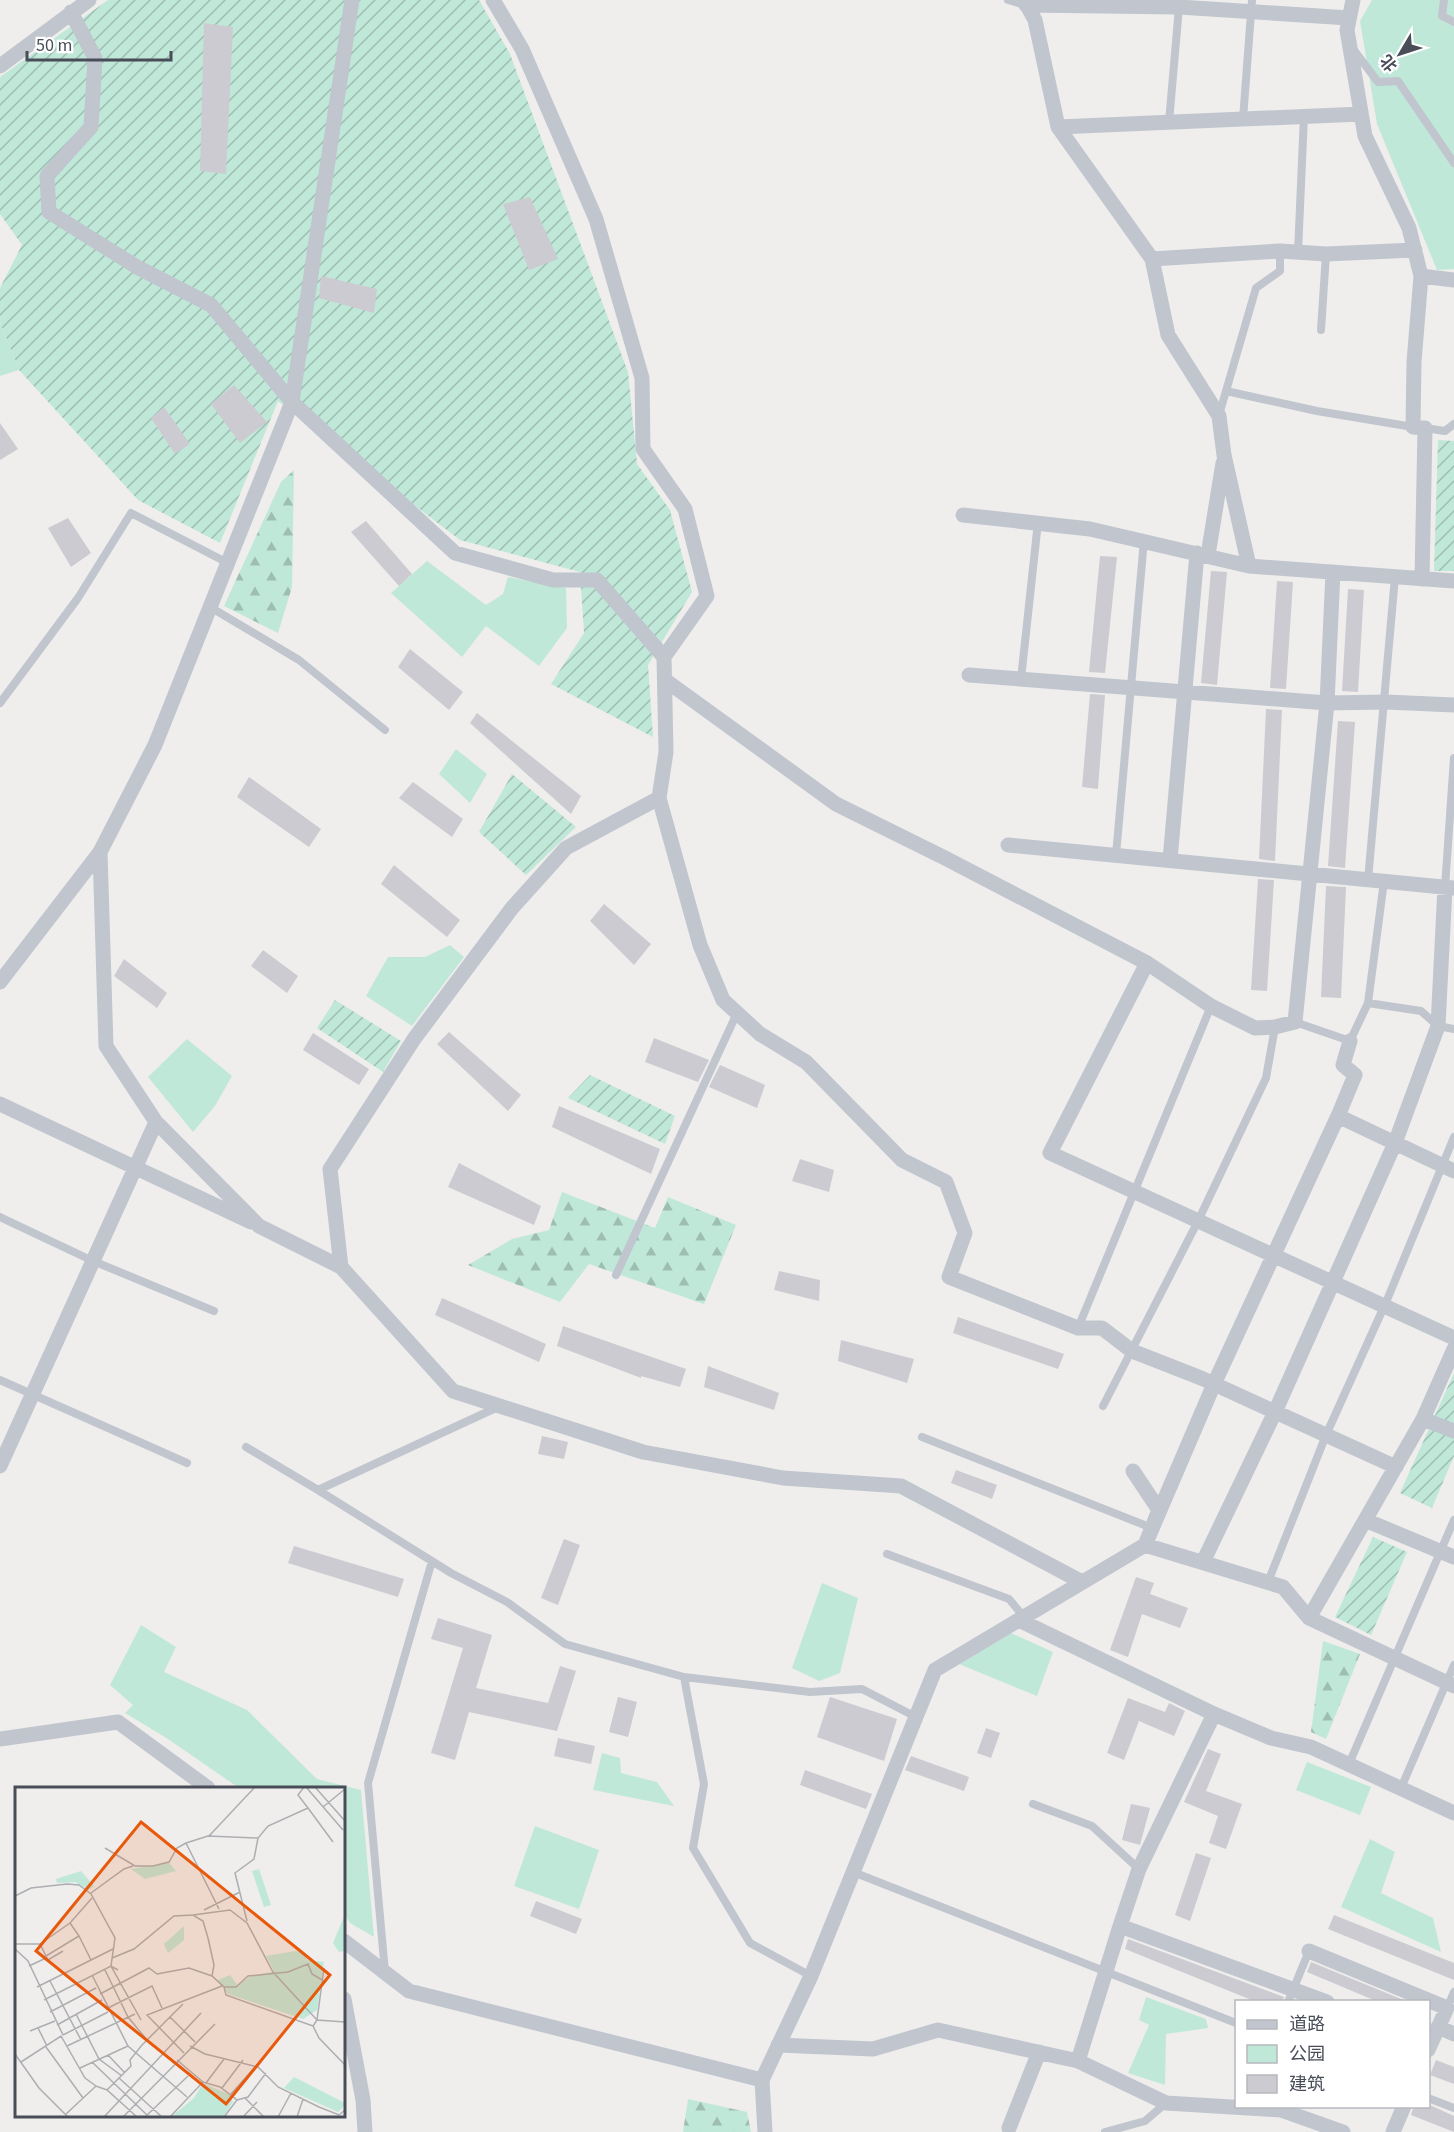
<svg xmlns="http://www.w3.org/2000/svg" width="1454" height="2132" font-family="'Source Sans 3','Noto Sans SC',sans-serif">
	<defs>
		<pattern id="forest-firs" width="22" height="20" patternUnits="userSpaceOnUse" patternTransform="scale(1.5)"><rect width="22" height="20" fill="#c0e8d8"/><path d="M5 1l3.5 6h-7zM16 11l3.5 6h-7z" fill="#9ebeb2"/></pattern>
		<pattern id="garden-furrows" width="10" height="10" patternUnits="userSpaceOnUse" patternTransform="scale(1.5)"><rect width="10" height="10" fill="#c0e8d8"/><path d="M-1 1l2-2M0 10L10 0M9 11l2-2" fill="none" stroke="#9ebeb2"/></pattern>
	</defs>
	<rect width="100%" height="100%" fill="#efeeed"/>
	<path fill="#c0e8d8" d="M1372 0H1454V269L1437 270 1377 124 1360 21Z
		M0 322 19 370 0 376Z
		M427 561 486 605 503 594 508 577 566 588 567 628 539 666 486 626 462 657 391 593Z
		M456 749 487 774 470 803 439 774Z
		M450 945 464 957 412 1026 366 996 388 957H425Z
		M187 1039 232 1076 215 1106 193 1132 148 1077Z
		M822 1583 858 1598 840 1673 819 1681 792 1668Z
		M141 1625 176 1647 164 1672 247 1710 317 1779 361 1790 374 1937 350 1923 344 1914V1788H239L168 1739 125 1713 133 1705 110 1685Z
		M1011 1633 1053 1652 1037 1696 959 1664Z
		M602 1753 620 1758 621 1773 657 1782 674 1806 593 1790Z
		M1307 1762 1371 1787 1360 1815 1296 1790Z
		M535 1826 599 1850 579 1909 514 1886Z
		M1370 1839 1395 1852 1381 1893 1433 1918 1441 1952 1341 1907Z
		M1146 1997 1206 2019 1208 2028 1166 2034 1165 2085 1128 2073 1149 2025 1139 2020Z"/>
	<path fill="url(#forest-firs)" d="M294 470 292 587 278 633 224 606 281 482Z
		M562 1192 655 1228 668 1197 736 1225 704 1304 589 1264 560 1302 468 1265 512 1239 549 1230Z
		M1323 1641 1360 1654 1326 1739 1311 1732Z
		M688 2099 747 2112 751 2132H683Z"/>
	<path fill="url(#garden-furrows)" d="M108 0H479L510 54 628 372 637 464 670 510 692 592 648 665 653 737 551 684 584 633 580 572 460 540 278 401 220 543 138 500 19 370 0 322V288L22 245 0 214V77Z
		M1438 440 1454 441V571H1434Z
		M512 774 576 827 526 875 479 832Z
		M335 1000 401 1041 383 1072 317 1028Z
		M590 1075 675 1116 665 1144 568 1098Z
		M1454 1373V1456L1432 1508 1400 1493Z
		M1373 1537 1407 1552 1371 1635 1335 1617Z"/>
	<path fill="#cbcbd1" d="M204 23 233 27 226 174 200 171Z
		M530 197 558 259 529 270 503 204Z
		M321 276 377 289 374 313 319 298Z
		M234 385 267 422 240 443 211 404Z
		M164 407 190 444 175 454 151 418Z
		M0 423 18 449 0 460Z
		M68 518 91 553 71 567 48 528Z
		M366 521 412 574 399 586 351 532Z
		M1100 556 1117 557 1105 673 1089 672Z
		M1211 571 1227 572 1217 685 1201 683Z
		M1277 581 1293 582 1286 689 1270 688Z
		M1348 589 1364 590 1358 692 1342 691Z
		M410 649 463 692 449 710 398 667Z
		M1090 694 1105 695 1098 789 1082 787Z
		M1266 709 1282 710 1275 861 1259 859Z
		M477 713 581 796 571 814 470 723Z
		M1338 721 1355 722 1345 868 1328 866Z
		M249 777 321 829 309 847 237 797Z
		M413 782 463 819 452 837 399 798Z
		M394 865 460 920 447 937 381 884Z
		M1258 879 1274 880 1267 991 1251 990Z
		M1326 886 1346 887 1341 998 1321 997Z
		M604 904 651 944 634 965 590 921Z
		M263 950 298 976 287 993 251 966Z
		M124 959 167 993 157 1008 114 976Z
		M449 1032 521 1095 508 1111 437 1044Z
		M313 1033 369 1069 359 1085 303 1050Z
		M654 1038 709 1060 698 1082 645 1062Z
		M720 1065 765 1085 757 1108 709 1087Z
		M559 1106 660 1149 651 1174 552 1127Z
		M800 1159 834 1170 829 1192 792 1181Z
		M459 1163 541 1206 534 1225 448 1187Z
		M779 1271 820 1280 819 1301 774 1290Z
		M442 1298 546 1344 539 1362 435 1315Z
		M958 1317 1064 1354 1058 1369 953 1333Z
		M563 1326 686 1369 680 1387 641 1376V1378L557 1346Z
		M841 1340 914 1359 907 1383 838 1361Z
		M708 1366 779 1393 774 1410 704 1387Z
		M542 1436 568 1442 564 1459 538 1454Z
		M956 1470 997 1485 992 1499 951 1483Z
		M564 1539 580 1545 558 1605 541 1598Z
		M294 1546 404 1579 398 1597 288 1563Z
		M1136 1577 1154 1583 1150 1594 1188 1608 1180 1628 1142 1614 1128 1657 1110 1650Z
		M438 1618 492 1635 476 1688 548 1703 560 1666 576 1671 557 1731 469 1712 455 1760 431 1753 463 1648 431 1639Z
		M618 1697 637 1702 628 1737 609 1732Z
		M830 1697 897 1719 884 1761 817 1737Z
		M1128 1698 1165 1712 1169 1703 1185 1711 1174 1736 1139 1721 1124 1760 1107 1753Z
		M986 1728 1000 1733 991 1758 977 1753Z
		M558 1738 595 1746 591 1764 554 1756Z
		M1208 1749 1221 1754 1206 1791 1242 1804 1226 1849 1209 1843 1218 1816 1184 1802Z
		M911 1756 969 1777 964 1791 905 1770Z
		M805 1770 872 1794 866 1809 800 1785Z
		M1131 1804 1150 1808 1140 1845 1122 1840Z
		M1196 1853 1211 1858 1190 1921 1175 1915Z
		M536 1901 582 1919 576 1934 530 1916Z
		M1334 1915 1454 1963V1980L1328 1929Z
		M1128 1939 1284 1997 1282 2001H1254L1125 1949Z
		M1311 1962 1406 2001H1376L1307 1972Z
		M1436 2060 1454 2067V2084L1430 2075Z
		M1414 2106H1432L1454 2116V2132L1411 2115Z"/>
	<g fill="none" stroke-linecap="round" stroke-linejoin="round">
		<path stroke="#c0c5ce" stroke-width="8" d="M1008 0 1025 5
			M1444 0 1442 16 1454 22
			M1353 49 1378 82 1398 81 1454 163
			M1243 119 1252 0
			M1169 122 1179 7
			M1298 252 1304 116
			M1321 330 1326 254
			M1226 391 1317 411 1413 427
			M1219 415 1256 288 1280 271V251
			M1425 428 1445 431 1454 424
			M210 607 299 660 385 730
			M1021 679 1038 522
			M0 703 78 598 131 513 228 563
			M1116 855 1144 540
			M1368 880 1395 577
			M1445 887 1454 758
			M1368 1003 1384 881
			M1295 1022 1350 1041 1368 1003 1421 1011 1438 1026 1454 1029
			M0 1217 93 1261 214 1311
			M616 1275 737 1013
			M1078 1328 1211 1006
			M0 1380 187 1463
			M1103 1406 1198 1221 1266 1078 1275 1027
			M922 1437 1152 1528
			M246 1447 318 1490 498 1407
			M318 1490 451 1573 507 1602 565 1644 684 1677 810 1692 862 1689 916 1717
			M887 1554 1009 1599 1024 1617
			M1268 1582 1326 1435 1387 1300 1454 1137
			M684 1677 704 1784 693 1848 750 1943 811 1976
			M1349 1764 1454 1520
			M1401 1788 1454 1665
			M1033 1804 1092 1826 1139 1869
			M853 1872 1236 2023
			M385 1972 368 1783 432 1561
			M1288 2002 1309 1951
			M1447 2008 1454 1992
			M1428 2098 1454 2108
			M1105 2132 1145 2121 1166 2103"/>
		<path stroke="#c0c5ce" stroke-width="15" d="M493 0 522 49 596 219 642 378 643 449 685 509 707 596 664 657 666 752 659 798 700 945 723 1000 760 1034 806 1062 902 1160 946 1182 965 1233 949 1277 1078 1328H1102L1132 1351 1201 1378 1396 1467
			M1024 0 1035 20 1058 127 1152 259 1168 335 1219 416 1224 455 1249 566
			M1353 0 1347 30 1365 136 1409 228 1421 276 1454 280
			M1026 5 1179 7 1349 18
			M71 12 95 58 91 127 47 176 49 212 137 267 211 305 292 402 455 553 553 580H597L664 657
			M0 66 89 0
			M1058 127 1361 114
			M1152 259 1280 251 1326 254 1415 250
			M1421 276 1414 362 1413 427 1425 428 1422 579
			M963 515 1090 529 1249 566 1454 581
			M1208 555 1223 463
			M969 675 1327 703 1386 702 1454 705
			M665 680 836 804 945 858 1147 963 1211 1006 1255 1028 1275 1027 1295 1022 1327 703 1333 572
			M659 798 566 848 512 908 414 1039 330 1169 341 1267 453 1391 643 1452 783 1478 901 1486 1082 1582
			M1008 845 1453 888
			M1170 860 1197 553
			M1147 963 1050 1153 1454 1338
			M0 982 100 852
			M0 1104 251 1222
			M1338 1116 1454 1171
			M341 1267 259 1226 156 1122 106 1046 100 852 155 745 292 402 352 0
			M1423 1419 1454 1431
			M0 1466 156 1122
			M1133 1471 1159 1510 1145 1545 1283 1587 1309 1618 1454 1686
			M1365 1520 1454 1557
			M1203 1562 1275 1412 1395 1143 1438 1026 1445 887
			M1309 1618 1423 1419 1454 1349
			M1019 1620 1214 1714 1271 1738 1311 1747 1454 1813
			M0 1739 118 1722 208 1788
			M1120 1926 1139 1869 1214 1714
			M344 1941 409 1991 762 2080
			M1309 1951 1447 2008 1428 2050
			M344 1999 363 2100 365 2132
			M1438 2027 1454 2034
			M778 2045 873 2049 938 2030 1078 2061 1120 1926 1327 2002
			M1078 2061 1166 2103 1281 2110 1343 2132
			M1009 2128 1039 2052
			M765 2132 762 2080 811 1976 935 1670 1145 1545 1214 1384 1338 1116 1355 1075 1343 1065 1350 1041
			M1393 2132 1404 2106"/>
	</g>
	<g transform="translate(15 1787)">
		<rect width="330" height="330" fill="#efeeed"/>
		<path d="M154 76 161 84 130 92 116 82ZM330 127V164L324 165 318 156ZM279 290 330 316V318L323 325 269 301ZM188 296 215 308 218 315 208 330H156L179 311Z" fill="#c0e8d8"/>
		<path d="M66 84 79 99 74 103 60 95 42 96 41 92ZM169 139V153L153 166 149 157Z" fill="#c0e8d8"/>
		<path d="M244 82 256 118 249 120 237 84ZM281 164 289 166 292 173 309 175 302 223 288 232 213 207 203 193 215 188 223 199 234 190 259 184 251 169Z" fill="#c0e8d8"/>
		<path fill="none" stroke="#acaeb1" stroke-width="1.5" d="M289 0 283 8 293 21M291 0 328 43M300 0 330 34M308 20 330 2M194 49 240 0M90 61 120 79H138L154 75 162 61 171 56M76 106 109 82 118 79M0 109 16 101 52 97 64 98 76 107 100 151 96 179 126 233M204 122 171 56 193 49 243 51M189 123 225 105M178 128 215 123 232 136 258 185 302 233 298 239 304 251 330 278M232 134 220 86 239 72 243 51 253 39 293 21 318 55M64 149 76 173M0 157H25L33 173 48 164M25 157 55 136M0 162 13 174 48 248M31 169 64 149 55 136 77 111M97 171 119 162 159 129 178 128 188 134 193 151 199 178 197 189M14 179 31 171M309 181 302 233 330 235M90 183 113 230 132 253M77 188 113 259 172 310M35 194 66 253M22 200 98 162M209 200H221L233 189 273 185 293 177 297 187 309 194M85 207 134 181 142 187 174 181 197 189 209 200 211 208 298 239M29 213 96 179 103 183M91 222 137 199 147 221M35 225 81 201M61 227 84 272 107 289M155 230 180 255M42 238 87 213M23 241 32 259M15 244 40 234M48 248 93 225M52 259 120 227M175 259 190 267 243 280 263 300 304 320 324 328 330 323M31 260 68 311M169 266 132 228 207 199M0 267 24 301 53 330M93 268 110 286M162 273 188 295M6 275 46 249 70 291 81 299M77 275 132 328M65 281 113 259M104 291 147 330M191 296 209 272M207 301 228 273M92 303 116 279 115 273 127 258 168 217M216 307 241 279M230 311 249 330M222 313 233 310 251 286M51 327 81 299 92 303 122 330M89 330 186 226M108 330 200 237M130 330 173 289M155 330 188 295 205 300 222 313 209 330M228 330 242 315M263 330 276 306M282 330 288 312"/>
		<path fill="#e8590c" fill-opacity="0.15" stroke="#e8590c" stroke-width="3" d="M126 35 315 188 211 317 21 164Z"/>
		<rect width="330" height="330" fill="none" stroke="#484d58" stroke-width="3"/>
	</g>
	<rect x="1235" y="2000" width="195" height="108" fill="#ffffff" stroke="#b6b8bc" stroke-width="1.5"/>
	<rect x="1247" y="2020" width="30" height="9" fill="#c0c5ce" stroke="#b6b8bc" stroke-width="1.5"/>
	<text x="1289" y="2030" font-size="18" fill="#484d58">道路</text>
	<rect x="1247" y="2045" width="30" height="18" fill="#c0e8d8" stroke="#b6b8bc" stroke-width="1.5"/>
	<text x="1289" y="2060" font-size="18" fill="#484d58">公园</text>
	<rect x="1247" y="2075" width="30" height="18" fill="#cbcbd1" stroke="#b6b8bc" stroke-width="1.5"/>
	<text x="1289" y="2090" font-size="18" fill="#484d58">建筑</text>
	<g transform="translate(1400 54) rotate(231)" stroke="#ffffff" stroke-width="4.5" paint-order="stroke">
	<path d="M0-4.5L10 22L0 15L-10 22Z" fill="#484d58"/>
	<text y="-9" font-size="16" font-weight="bold" text-anchor="middle" fill="#484d58">北</text>
	</g>
	<path d="M27 51v9h144v-9" fill="none" stroke="#484d58" stroke-width="3"/>
	<text x="36" y="51" font-size="18" fill="#484d58" stroke="#ffffff" stroke-width="4.5" paint-order="stroke">50 m</text>
</svg>
